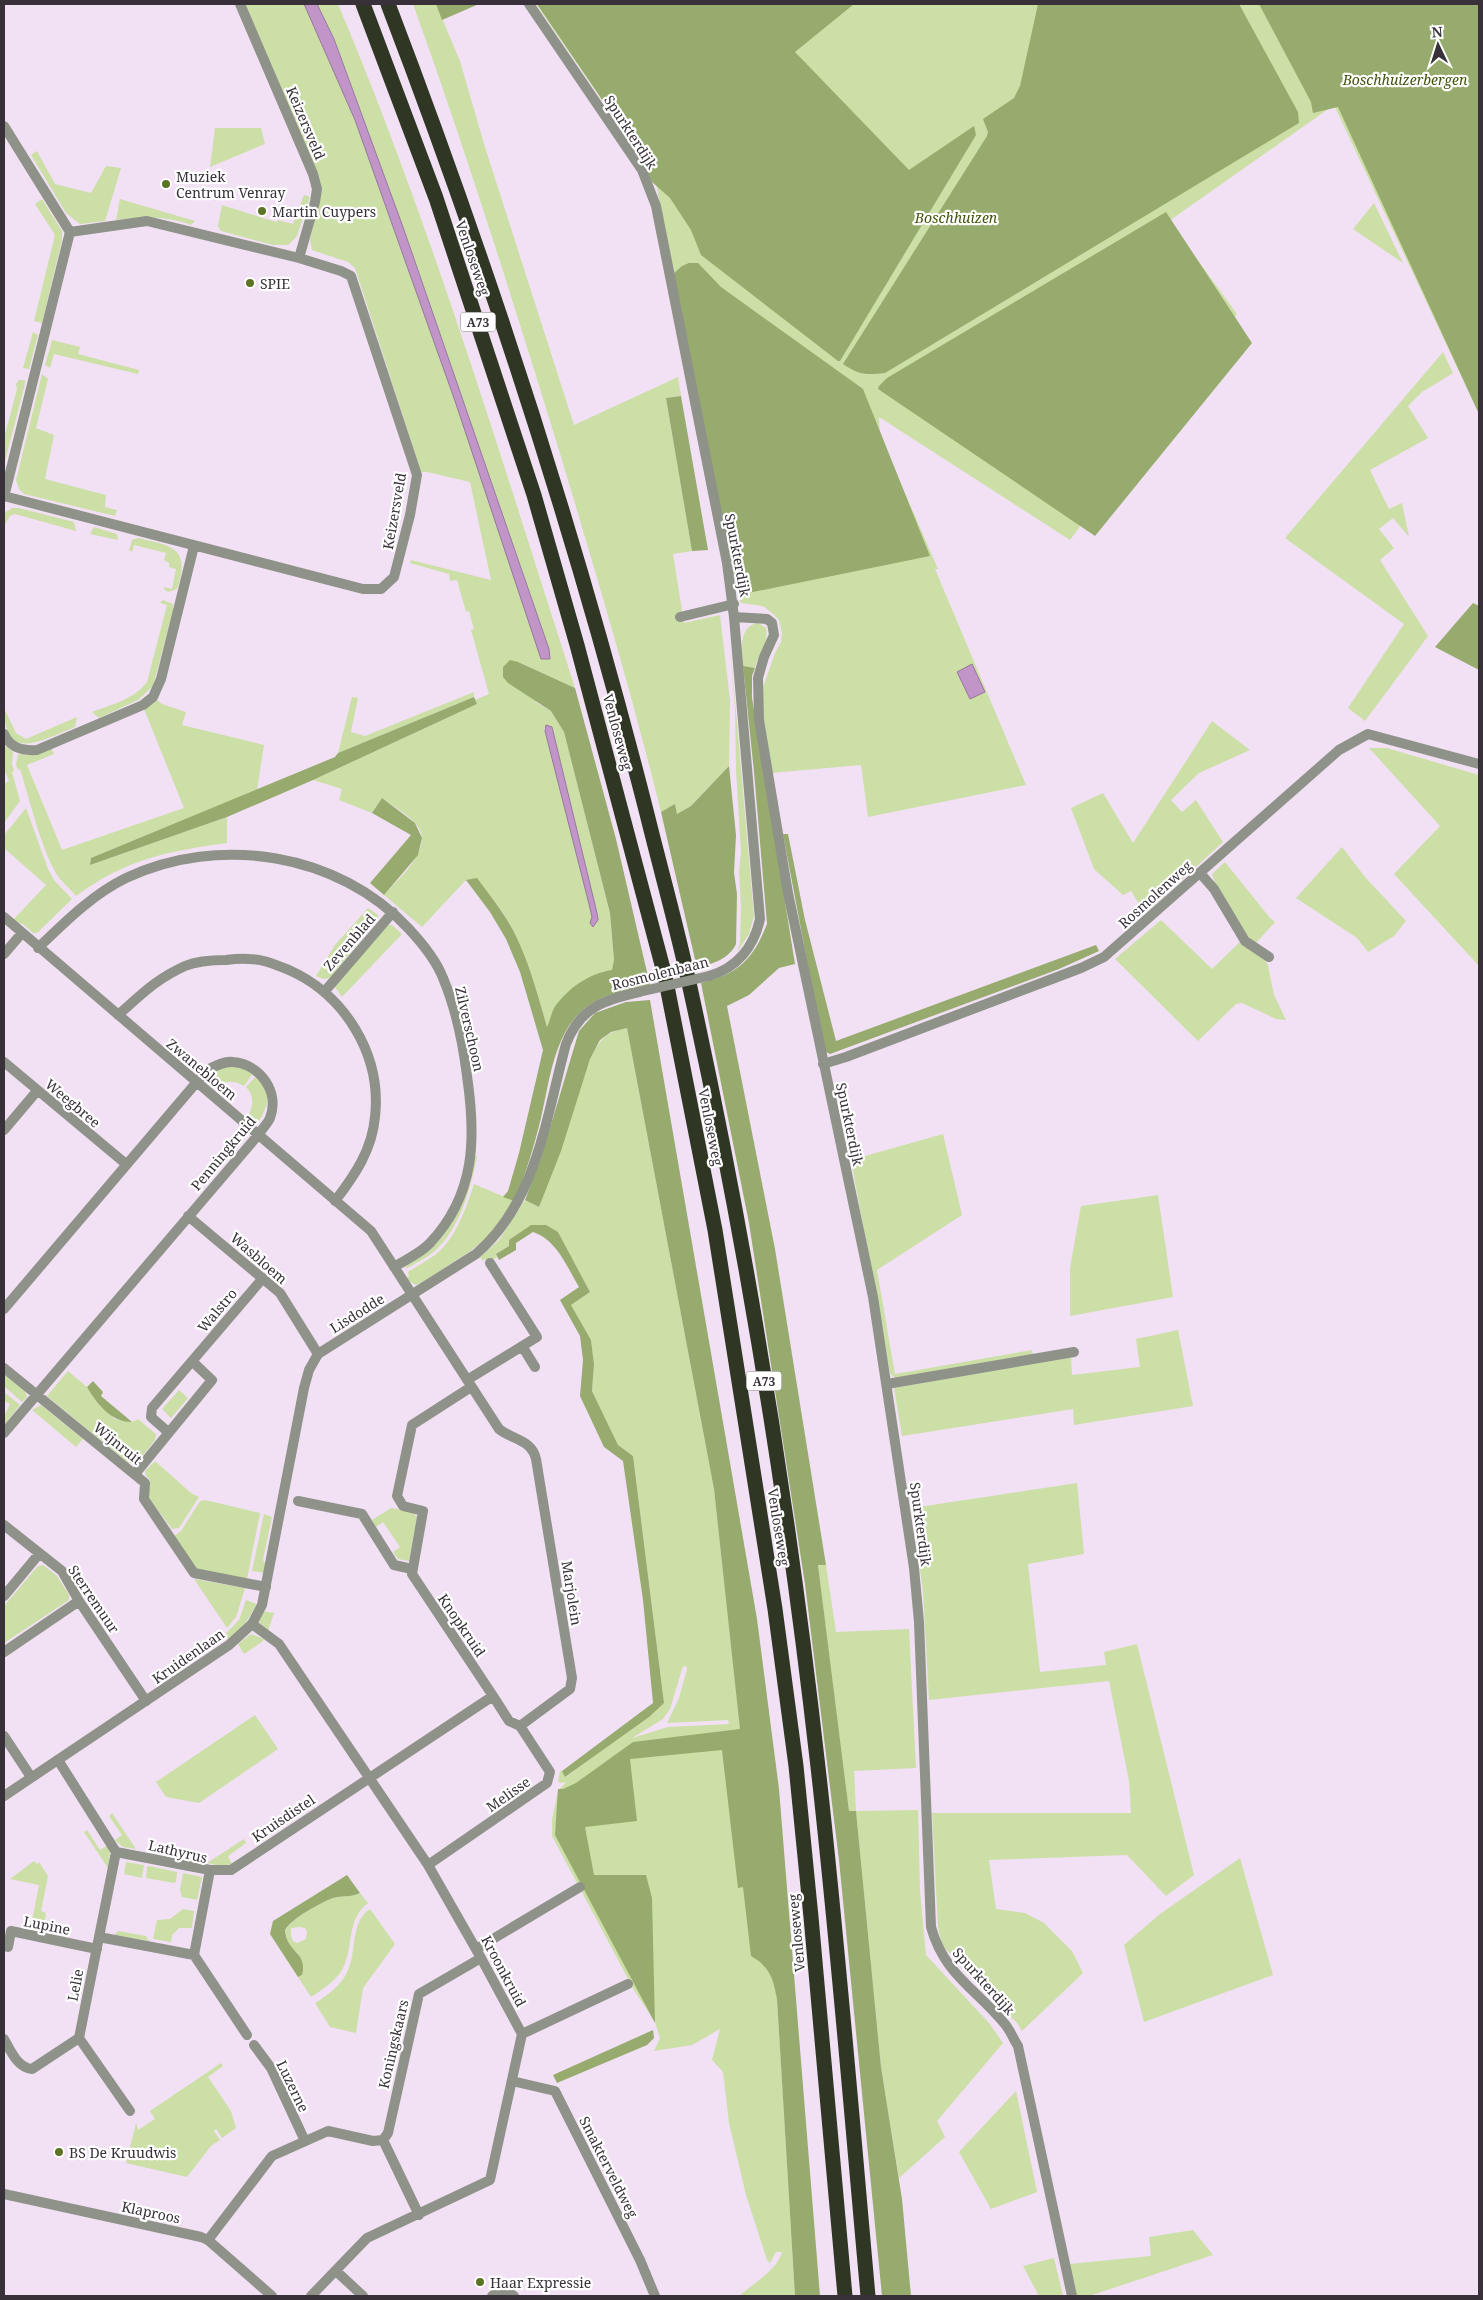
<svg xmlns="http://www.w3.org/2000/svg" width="1483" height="2300" font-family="'Noto Serif',serif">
	<rect width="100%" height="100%" fill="#f2e1f4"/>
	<path fill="#ccdfa6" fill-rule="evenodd" d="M242 4H304L355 120 455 401 541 658 549 649 403 227 334 39 317 4H338C432 227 501 458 575 688L518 662 537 703 551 711 564 732 610 913 614 961 612 970 547 1027C538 997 530 965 516 936 507 915 491 897 477 879L465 881 422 927 384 895C399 878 436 848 416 824 407 814 393 806 382 798L372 813 339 800 342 789 313 780 477 704 475 700 489 694 471 630 474 629 469 611 466 612 457 580 450 581 449 574 410 563 411 560 491 580 470 482 427 472H421L355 268 348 262 312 250 310 239 320 197ZM552 727 597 913 598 920 590 923 592 917 589 904 544 728Z
		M413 4H436L460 61 484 144 574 425 678 377 681 396 666 398 692 551 673 554 684 623 720 615 730 700 729 766 691 806 677 814 675 805 661 812C632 694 597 577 562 460 515 307 467 154 413 4Z
		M536 4H1479V414L1334 105 1169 221 1237 314 1070 540 879 417 880 436 938 569H935L1026 785 868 817 861 765 771 773 760 696 775 653 781 642 782 633 779 620 772 613 763 606 741 603 738 595H741L661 214 656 179Z
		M215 128H261L265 144 210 167Z
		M37 151 55 184 91 193 106 166 121 168 105 221 80 224 66 213 31 155Z
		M304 195 310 197 297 236 288 245H273L221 231 218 226 222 205 276 222 278 220 293 224Z
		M42 199 62 231V240L42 323 34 321 55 235 35 204Z
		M120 199 195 221 191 225C166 216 143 217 116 220Z
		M1374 203 1403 263 1353 229Z
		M33 332 38 335 29 369 23 368Z
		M52 340 80 347 78 354 139 370 138 374 54 354 50 368 45 365Z
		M1443 352 1453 373 1422 392 1408 406 1428 438 1370 470 1389 509 1402 503 1409 537 1393 518 1379 529 1394 548 1380 560 1428 636 1365 721 1348 708 1404 624 1285 538Z
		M42 374 48 379 36 428 54 435 45 479 106 495 105 507 117 510 115 516 24 494 19 489 16 480Z
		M19 380H25V384L4 465V438L17 389 16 384Z
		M12 508H19L74 522 76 531 15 514 10 516 4 526V513Z
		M94 527 117 534 118 540 90 534Z
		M138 538C172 546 191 547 177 589L168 592 164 589V587L172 589 176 569 169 567V563L164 560 166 553 134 545 132 552 129 550 132 540Z
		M163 600 173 604V611L153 686 138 700 99 718 92 712C113 704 133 700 147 682L167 605 160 603Z
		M758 623 766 628C769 647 759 651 755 668L743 666C742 651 738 626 758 623Z
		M730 644 754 916 749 934 737 952 740 943 741 907 739 872 741 853 736 770 735 710Z
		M474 692V697L338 753 352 697 358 698 351 732 365 736Z
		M156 699 162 704 186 712 182 725 264 745 257 790 91 858 90 865 227 817V843C168 851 126 859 76 896 71 890 65 885 60 879 43 857 29 797 20 769L18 770 16 765 18 754 33 755 51 748 54 754 27 765 62 850 184 808 144 709Z
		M4 708 16 733 26 739 77 717 75 727C42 740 4 764 4 708Z
		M1212 721 1250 750 1199 773 1171 800 1182 812 1196 800 1223 842 1149 910 1141 907 1131 891 1123 895 1094 869 1071 808 1103 793 1133 843Z
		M4 745 13 752 12 764 14 771 12 772 20 801 4 823V784L9 781 4 769Z
		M1369 748H1387L1479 775V966L1394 874 1440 826Z
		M26 808 48 869 54 880 72 899 37 933H33L23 924 12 921 46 885 4 848V835Z
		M1342 847 1365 877 1406 921 1394 936 1368 952 1357 938 1296 898Z
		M1225 862 1270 918 1275 922 1255 944 1250 941 1215 883 1212 874Z
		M368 908 378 915V919L330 978 323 979 316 976 335 945Z
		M1161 920 1212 969 1241 941 1264 959 1268 965 1274 995 1286 1020 1276 1019 1242 1003 1236 1004 1198 1041 1115 959Z
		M388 925H392L402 934 342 997 335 987 337 983Z
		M627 1028 714 1489 740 1725 777 1998 795 2296H739C753 2284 778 2269 782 2252H776L770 2263 767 2260 746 2195 729 2123 723 2072 712 2060 720 2029 692 2045 654 2051 660 2038 655 2022 634 1990 552 1836V1820L558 1791 566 1782 560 1783 558 1781 560 1771H562L566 1777 664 1703 633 1456 618 1445 592 1391 594 1364 591 1340 571 1305 590 1292 558 1232 531 1225 509 1246 496 1254 497 1257 488 1263 485 1259 483 1261 480 1257 499 1240 525 1200 539 1207 590 1059C601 1039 604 1033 627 1028ZM683 1666 687 1667V1669L679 1698 667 1723 728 1720 729 1724 668 1727 632 1738 663 1719 670 1709Z
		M234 1066 244 1068 253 1073 244 1086C235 1080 222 1080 215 1088L209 1083V1075L216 1069Z
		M256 1076C271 1092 270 1103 259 1121L248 1117C253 1106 255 1096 246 1087Z
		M943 1134 962 1215 877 1270 895 1374 1032 1350 1033 1358 896 1379 890 1373 851 1160Z
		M474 1156H477C471 1188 460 1228 435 1251 427 1258 415 1263 406 1269V1265L429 1251 443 1236Z
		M474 1184 514 1201 487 1238 469 1252 421 1283 416 1285 405 1279 409 1276 408 1272C417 1266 427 1261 435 1255 456 1239 466 1208 474 1184Z
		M1158 1195 1173 1297 1070 1316V1268L1081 1206Z
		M1178 1330 1193 1406 1074 1425 1073 1409 902 1436 894 1388 1071 1356 1072 1375 1140 1367 1136 1339Z
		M68 1371 87 1387 100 1405 115 1419 132 1422 138 1419 156 1434 155 1440 136 1464 128 1463 47 1396Z
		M4 1374 25 1391 27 1397 22 1402 4 1386Z
		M179 1390 188 1398 171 1418 162 1409Z
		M4 1392 20 1405 4 1425V1417L10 1404 4 1401Z
		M41 1405 83 1439 76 1447 32 1410Z
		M155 1461 191 1493 199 1497 179 1528 172 1529 148 1497 150 1480 146 1476 145 1471Z
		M1077 1483 1084 1554 1028 1564 1040 1672 1106 1665 1104 1652 1137 1644 1194 1875 1166 1896 1127 1855 989 1860 996 1909 1025 1913 1044 1923 1072 1951 1083 1973 1022 2031 1017 2023 942 1945 938 1927 932 1813H1131L1129 1781 1109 1681 929 1700 923 1592 912 1508Z
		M205 1500 260 1513 247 1579 202 1571 194 1567 174 1536 181 1531 200 1501Z
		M391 1508 411 1511 417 1517 409 1561 398 1559 393 1552 400 1547 383 1522 376 1527 372 1520Z
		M264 1514 272 1517 263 1560 266 1565 265 1573 252 1571Z
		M43 1565 57 1576 69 1595V1600L4 1643V1606L38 1566Z
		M818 1565H826L836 1632 909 1629 916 1768 854 1771 856 1811 918 1810 920 1891 926 1955 989 2023 1003 2043 937 2121 945 2137 899 2178 881 2067 856 1811H849Z
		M194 1579 245 1588 236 1617 227 1628Z
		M246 1600 257 1604 241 1630 229 1641 225 1634 239 1620Z
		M262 1611 274 1613 268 1631 259 1622Z
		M251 1634 264 1639 262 1642 244 1654 238 1644Z
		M255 1715 278 1749 199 1803 166 1797 156 1782Z
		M112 1813 136 1849 123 1847 115 1840 122 1835 109 1816Z
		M87 1830 100 1850 108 1845 110 1852 108 1868 84 1832Z
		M244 1839 246 1843 228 1856 232 1864 221 1866 207 1863Z
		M1240 1858 1273 1975 1144 2022 1124 1945 1160 1914Z
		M34 1861 37 1864 39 1862 48 1876 41 1911 46 1913 44 1928 50 1930 49 1933 39 1932 40 1924H37L35 1931 31 1926 39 1885 10 1879Z
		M126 1862 144 1865 142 1878 124 1874Z
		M149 1866 177 1872 176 1882 174 1883 146 1878 147 1867Z
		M183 1873 202 1877 197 1900 182 1897 180 1890Z
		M360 1893 368 1903C346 1919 354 1947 343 1968 336 1981 323 1989 311 1997L298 1977 302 1975 298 1953 289 1946 285 1931C292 1918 320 1903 333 1898 342 1895 350 1898 360 1893ZM299 1927 305 1928 307 1932 306 1939 297 1943 293 1941 291 1936V1928Z
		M183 1909 194 1911 192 1928H179L172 1935 171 1942 153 1939 157 1920 170 1919Z
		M370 1909 395 1944 363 1988 356 2033 330 2027 315 2003C328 1995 342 1985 348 1970 357 1951 350 1922 370 1909Z
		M118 1931 146 1936 149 1941 114 1935Z
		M221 2063 223 2066 208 2077 231 2111 236 2128 222 2138 216 2129 214 2131 220 2140 211 2146 187 2177 126 2163 136 2123 138 2130 155 2119 150 2111Z
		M1016 2091 1037 2192 991 2209 959 2152Z
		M1193 2230 1213 2255 1089 2296H1076L1069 2264 1151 2256 1149 2237Z
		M1054 2258 1063 2296H1039L1023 2266Z"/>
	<path fill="#96ab6d" d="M436 4H479L442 20Z
		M537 4H854L795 52 909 170 974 126 976 135 840 361H838L701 255 691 230 670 198 652 182 633 145Z
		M1038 4H1239L1298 112 1299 123 885 373C866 375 859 375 843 364L987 136 988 132 983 119 1014 98 1020 86Z
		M1259 4H1479V414L1338 107 1313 113 1311 102Z
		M1166 212 1252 343 1095 536 878 389 879 386 887 378Z
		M689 263H698L721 287 863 389 930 556 738 595 696 400 673 274 682 266Z
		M681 396 708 550 692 551 666 398Z
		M1473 603 1479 606V670L1435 647Z
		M510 660 518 662 575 688 616 839 650 985C630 990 606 993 589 1005 554 1029 550 1080 541 1118 534 1146 526 1174 514 1201L503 1197 508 1191 519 1153 543 1050 520 972 506 939 490 912 466 880 477 878C491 897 506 915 516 936 530 965 538 996 547 1027 550 1021 551 1014 554 1008 568 988 588 974 612 970L614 960 610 913 564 732 551 711 508 683 503 677V667Z
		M743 666 755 668 752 676V698L795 964 779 968 749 995 727 1006 775 1249 826 1565H818L849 1811H856L881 2067 902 2199 911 2296H882L839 1860 805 1584 749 1223 701 983C738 974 753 960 767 924L754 772Z
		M474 697 477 704 313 780 227 817 90 865 91 858 335 757 338 753Z
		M729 766 736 835 734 873 737 894 736 944C729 959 712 964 697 968L661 812 675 804 677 814 691 806Z
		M382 798 415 823 422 838 418 855 384 895 370 883 411 835 372 813Z
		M783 834H788L805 920 836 1041 1096 945 1099 951 1059 969 830 1054 824 1051Z
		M650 1000 757 1619 779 1789 820 2296H795L777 1999C773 1978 770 1967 751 1956L743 1887 738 1888 722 1750 630 1759 637 1821 585 1827 594 1875H646L652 1898 655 2023 555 1835 558 1789H563L576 1783 633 1742 740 1729 714 1489 627 1028 611 1032 600 1040 590 1059 561 1151 539 1207 525 1200 541 1158 579 1031 595 1013 626 1002Z
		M531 1225H546L558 1232 590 1292 571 1305 591 1340 594 1364 592 1391 618 1445 633 1456 664 1703 649 1717 565 1777 562 1771 653 1703 643 1600 623 1461 604 1447 580 1396 583 1360 580 1336 560 1300 579 1287C567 1267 557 1240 533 1232L516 1243V1250L499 1260 496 1254 509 1246V1240Z
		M93 1381 103 1392 101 1396 132 1422C111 1422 97 1404 87 1387Z
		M347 1875 360 1893C350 1898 342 1895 333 1898 320 1903 292 1918 285 1930 287 1954 308 1951 302 1975L298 1977 270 1934 273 1921Z
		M653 2030 654 2038 647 2045 557 2083 553 2075Z"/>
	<path fill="#c195c8" stroke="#98779d" d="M304 4H317L334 39 403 227 549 649 550 659H541L455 401 355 120Z
		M972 664 985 692 970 699 957 672Z
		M546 725 552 727 597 913 598 920 593 927 590 923 592 917 589 904 545 731Z"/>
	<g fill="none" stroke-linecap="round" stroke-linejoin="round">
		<path stroke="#8f9289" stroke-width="10" d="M240 4 313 174 317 189 315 202 299 258
			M4 126 70 232 4 497
			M4 496 363 589H381L394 577 410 515 417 475 351 276 341 271 299 258 147 221 70 232
			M680 617 734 604
			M4 734C10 748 22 751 37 750L143 705 153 697 161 679 194 546
			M1200 873 1214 889 1245 941 1269 957
			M4 917 371 1231 499 1429C513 1440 532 1440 536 1459L572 1678 570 1689 520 1726 509 1721 493 1696 231 1870H210L116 1852 99 1937 194 1955 210 1870
			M38 948C65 922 93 894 126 878 219 834 339 853 409 929 422 943 436 960 443 978 456 1009 463 1043 467 1076 476 1137 476 1194 430 1243 421 1253 405 1260 394 1267
			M4 954 22 933
			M325 991 393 912
			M118 1015C141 995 156 979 185 966 197 961 213 960 226 960 233 959 241 958 249 959 263 959 276 965 289 970 345 995 382 1055 375 1117 372 1150 355 1175 335 1201
			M4 1062 126 1164
			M4 1130 37 1091
			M188 1216 280 1293 318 1354
			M4 1309 207 1070C215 1066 224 1061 233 1062 260 1064 280 1092 270 1118 268 1123 262 1129 259 1134L4 1433
			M522 1346 535 1367
			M4 1368 145 1483 144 1499 194 1573 266 1587
			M467 1380 537 1337 490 1263
			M887 1384 1074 1352
			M471 1387 412 1425 397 1496 403 1506 423 1511 412 1574 493 1696
			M168 1432 151 1417 152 1408 263 1278
			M135 1474 212 1380 192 1361
			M298 1501 362 1514 394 1565 412 1569
			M4 1525 62 1571 79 1601 146 1701
			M4 1596 39 1554
			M252 1624 279 1644 428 1865 481 1958 522 2034 490 2180 367 2238 311 2296
			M4 1652 79 1601
			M4 1736 31 1777
			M58 1760 116 1852
			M428 1865 547 1783 550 1772 520 1726
			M99 1937 79 2038 130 2111
			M4 1946 8 1947 11 1931 97 1949
			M476 1949 580 1887
			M194 1955 247 2035
			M522 2034 628 1984
			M4 2039C11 2051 17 2067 32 2069L79 2038
			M254 2045 271 2068 305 2141
			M512 2081 555 2091 640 2260 655 2296
			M383 2140 419 2215
			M208 2240 272 2156 328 2131 373 2141 383 2140 388 2133 419 1994 481 1958
			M336 2271 363 2296
			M492 2296 499 2290 508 2291 514 2296"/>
		<path stroke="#8f9289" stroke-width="10" d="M529 4 642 170 656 206 727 563 734 617 767 619 772 623 774 635 764 657 758 678 759 720 788 893 873 1297 914 1568 919 1622 931 1927C944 1974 975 1988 1004 2023 1010 2029 1013 2039 1018 2046L1072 2296
			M709 976C737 968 754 947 760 919L734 617
			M823 1064 846 1057 1081 968 1104 957 1339 750 1368 734 1479 764
			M4 1796 229 1645 252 1624 262 1605 304 1388 309 1370 318 1354 476 1254C537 1202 546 1117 566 1044 580 1008 603 1000 639 992
			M4 2194 201 2237 208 2240 272 2296"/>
		<path stroke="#303624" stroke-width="15" d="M363 4 436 198 534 495 577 645 665 976 715 1230 775 1609 796 1766 811 1917 845 2296
			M388 4C489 268 577 539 647 814 660 867 675 920 687 974 745 1235 788 1501 818 1767 838 1943 852 2120 868 2296"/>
		<path stroke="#8f9289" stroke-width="10" d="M639 992 709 976"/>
	</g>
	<g fill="#5d7324" stroke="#fff" stroke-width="2">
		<circle cx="166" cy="184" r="5"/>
		<circle cx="262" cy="211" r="5"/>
		<circle cx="250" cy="283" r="5"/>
		<circle cx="59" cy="2152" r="5"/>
		<circle cx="480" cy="2282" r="5"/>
	</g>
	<g text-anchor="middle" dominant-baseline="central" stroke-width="4.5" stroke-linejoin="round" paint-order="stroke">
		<g fill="#fff" stroke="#746f74" stroke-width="1">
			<rect x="460.5" y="312.5" width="35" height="19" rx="4"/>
			<rect x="746.5" y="1371.5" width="35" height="19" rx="4"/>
		</g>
		<g font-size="12" font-weight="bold" fill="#383139">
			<text x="478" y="322">A73</text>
			<text x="764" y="1381">A73</text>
		</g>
		<g font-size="14" font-style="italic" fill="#41530c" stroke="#fff">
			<text x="1405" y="79">Boschhuizerbergen</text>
			<text x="956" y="217">Boschhuizen</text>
		</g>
		<g font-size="14" fill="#383139" stroke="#fff">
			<text transform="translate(306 123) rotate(67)">Keizersveld</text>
			<text transform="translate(631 132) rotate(57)">Spurkterdijk</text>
			<text transform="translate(473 258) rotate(71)">Venloseweg</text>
			<text transform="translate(394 511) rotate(-80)">Keizersveld</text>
			<text transform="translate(738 555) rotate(79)">Spurkterdijk</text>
			<text transform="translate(618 732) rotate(75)">Venloseweg</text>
			<text transform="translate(1155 894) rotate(-42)">Rosmolenweg</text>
			<text transform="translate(349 942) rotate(-49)">Zevenblad</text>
			<text transform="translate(660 973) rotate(-14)">Rosmolenbaan</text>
			<text transform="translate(470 1029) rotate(77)">Zilverschoon</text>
			<text transform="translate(202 1069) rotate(40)">Zwanebloem</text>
			<text transform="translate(73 1103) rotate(40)">Weegbree</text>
			<text transform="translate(850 1124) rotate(78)">Spurkterdijk</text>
			<text transform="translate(711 1127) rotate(79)">Venloseweg</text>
			<text transform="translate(223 1153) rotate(-50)">Penningkruid</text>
			<text transform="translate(259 1258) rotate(41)">Wasbloem</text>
			<text transform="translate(217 1310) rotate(-50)">Walstro</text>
			<text transform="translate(357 1313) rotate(-32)">Lisdodde</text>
			<text transform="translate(118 1443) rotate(39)">Wijnruit</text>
			<text transform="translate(921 1524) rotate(82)">Spurkterdijk</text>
			<text transform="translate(779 1527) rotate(81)">Venloseweg</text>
			<text transform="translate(572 1593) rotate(81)">Marjolein</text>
			<text transform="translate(94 1599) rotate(56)">Sterremuur</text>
			<text transform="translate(462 1625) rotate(56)">Knopkruid</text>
			<text transform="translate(188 1656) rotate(-35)">Kruidenlaan</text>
			<text transform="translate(508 1794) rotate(-35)">Melisse</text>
			<text transform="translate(283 1818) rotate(-34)">Kruisdistel</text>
			<text transform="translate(178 1851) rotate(13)">Lathyrus</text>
			<text transform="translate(47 1925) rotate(11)">Lupine</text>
			<text transform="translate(796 1933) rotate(-95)">Venloseweg</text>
			<text transform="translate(504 1971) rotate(62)">Kroonkruid</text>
			<text transform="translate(984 1981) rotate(48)">Spurkterdijk</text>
			<text transform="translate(75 1985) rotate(-79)">Lelie</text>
			<text transform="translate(393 2044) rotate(-77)">Koningskaars</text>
			<text transform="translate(293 2086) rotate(64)">Luzerne</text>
			<text transform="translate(609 2167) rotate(63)">Smakterveldweg</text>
			<text transform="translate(151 2212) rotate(12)">Klaproos</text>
		</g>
		<g font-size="14" fill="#383139" stroke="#fff" text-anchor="start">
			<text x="176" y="176">Muziek<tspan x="176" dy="16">Centrum Venray</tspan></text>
			<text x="272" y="211">Martin Cuypers</text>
			<text x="260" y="283">SPIE</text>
			<text x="69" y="2152">BS De Kruudwis</text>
			<text x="490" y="2282">Haar Expressie</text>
		</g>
	</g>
	<rect width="1483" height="2300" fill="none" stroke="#383139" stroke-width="10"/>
	<g transform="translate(1438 45) rotate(356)" stroke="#ffffff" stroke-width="4" paint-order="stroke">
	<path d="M0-4L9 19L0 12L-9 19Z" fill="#383139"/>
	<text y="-8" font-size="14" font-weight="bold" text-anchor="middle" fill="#383139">N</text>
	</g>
</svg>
